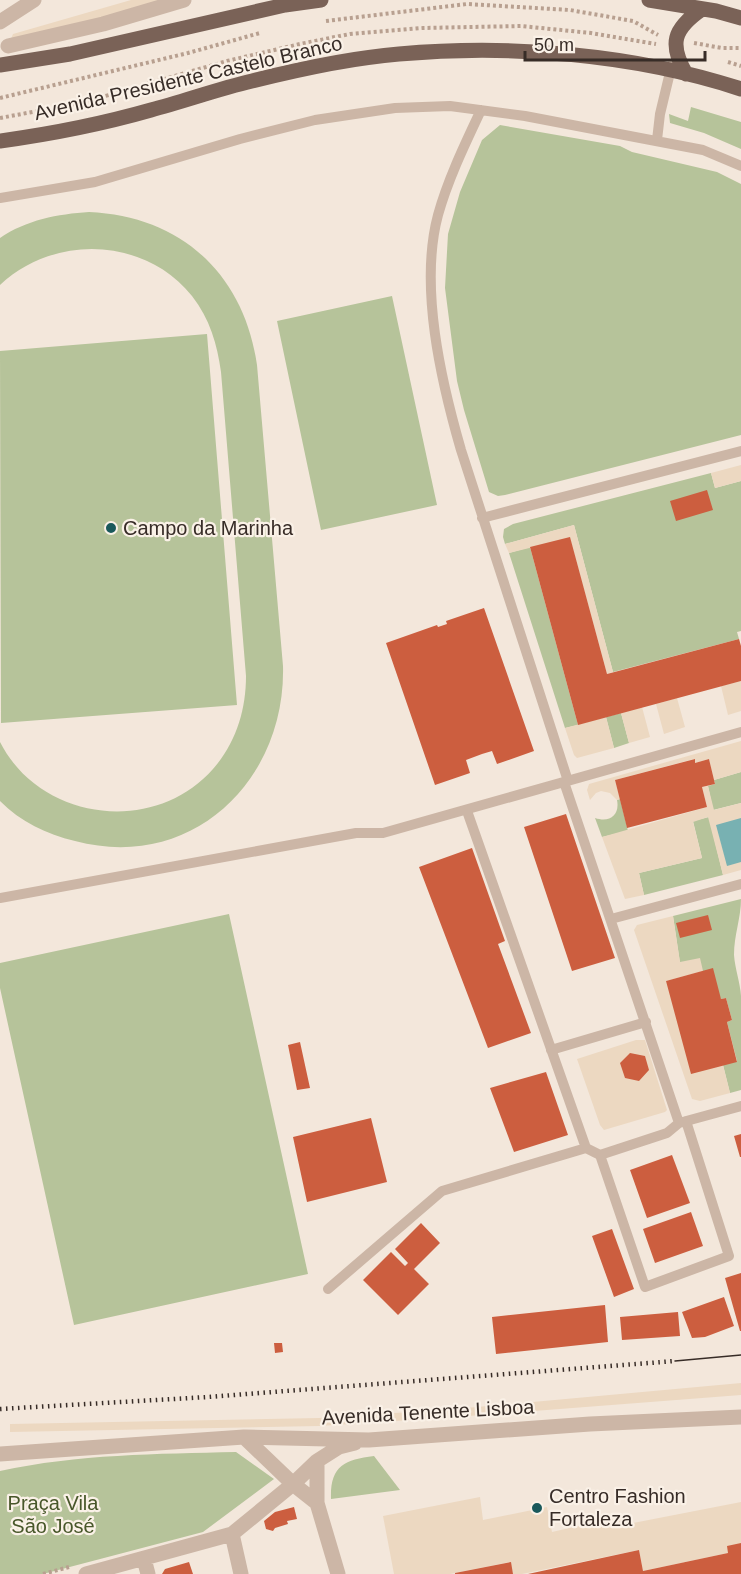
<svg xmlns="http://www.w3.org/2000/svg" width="741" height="1574" font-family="Arial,sans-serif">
	<rect width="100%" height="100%" fill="#f3e7db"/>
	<path fill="#b6c39a" d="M691 107 741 122V149L704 133 670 123 669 114 688 121Z
		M500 125 620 146 632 152 717 172 741 184V435L505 495 498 496 489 492 464 410 457 381 445 288 448 234 460 192 482 140Z
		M89 212C181 216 244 274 257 365L283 666C286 781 191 872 75 841 46 834 21 822 0 801V742C40 821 154 836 213 769 236 743 246 710 246 676L221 372C217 344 210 319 192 296 145 237 54 234 0 285V238C26 220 58 214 89 212Z
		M392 296 437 505 321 530 277 321Z
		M207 334 237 705 1 723 0 351Z
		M711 473 715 488 741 481V631L737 632 739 639 613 672 574 525 505 544 503 537 504 529 513 524Z
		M530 547 578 725 565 728 509 553Z
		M621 713 629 743 614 748 606 717Z
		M741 772V803L713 810 708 786 715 784 714 780Z
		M620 799 628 831 602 837 595 818C610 823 620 815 617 800Z
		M709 817 723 875 644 895 639 873 702 858 693 821Z
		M741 899C741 918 734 935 734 955 735 969 740 982 741 996 741 1027 741 1059 741 1090L730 1093 723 1065 737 1061 727 1022 732 1020 726 998 721 999 703 971 680 963 673 916Z
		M229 914 308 1274 74 1325 0 988V963Z
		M236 1452 274 1479 203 1532 43 1574H0V1471C78 1454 157 1454 236 1452Z
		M374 1456 400 1490 331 1499C330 1466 344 1460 374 1456Z"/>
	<path fill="#ecd8c1" d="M131 0H184L8 46 13 34Z
		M741 465V481L715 488 711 473Z
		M574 525 613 672 607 674 570 538 509 553 505 544Z
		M741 681V711L728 715 721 686Z
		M677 698 685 727 664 734 656 704Z
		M642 707 650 737 629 743 621 713Z
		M606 717 614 748 577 758 574 755 565 728Z
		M741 741V772L714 780 709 759 695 763 694 759 615 780 620 799 617 800 610 793 601 791 596 793 590 800 587 790 589 784Z
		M708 786 714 810 741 803V870L723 875 708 817 693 822 702 858 639 873 644 895 625 899 602 837 707 807 702 787Z
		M673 916 680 962 700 958 703 971 666 981 723 1065 730 1093 700 1101 692 1099 634 930 637 925Z
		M636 1040H645L667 1110 665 1112 604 1130 600 1125 577 1059Z
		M741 1383V1395L456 1417 319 1426 10 1432V1424L319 1418 455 1409Z
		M480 1497 483 1520 547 1507 552 1532 626 1515 628 1524 741 1502V1543L728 1553 643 1571 639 1550 522 1574H513L510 1562 450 1574H394L383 1516Z"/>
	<path fill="#78b1b2" d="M741 818V862L727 866 716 825Z"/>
	<path fill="#cc5e3f" d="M707 490 713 510 676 521 670 501Z
		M570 537 607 674 739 639 741 646V681L578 725 530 547Z
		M484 608 534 751 497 764 492 751 482 754 466 760 470 773 435 785 386 643 437 625 438 627 447 624 446 621Z
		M695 759V763L709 759 715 784 702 787 707 807 627 828 615 780Z
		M566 814 615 958 572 971 524 827Z
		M472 848 505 941 498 944 531 1033 488 1048 419 867Z
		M708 915 712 930 680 938 676 923Z
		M713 968 721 999 726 998 732 1020 727 1022 737 1062 691 1074 666 981Z
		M300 1042 310 1088 297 1090 288 1045Z
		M630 1053 645 1056 649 1070 639 1081 625 1078 620 1063Z
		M546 1072 568 1135 514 1152 490 1088Z
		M371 1118 387 1182 307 1202 293 1137Z
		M741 1134V1157H740L734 1136Z
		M672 1155 690 1203 647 1218 630 1170Z
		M691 1212 703 1246 655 1263 643 1229Z
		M421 1223 440 1243 414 1269 429 1284 398 1315 363 1280 391 1252 405 1266 408 1263 395 1249Z
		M612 1229 634 1289 614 1297 592 1236Z
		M741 1273V1331H740L725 1278Z
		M724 1297 734 1326 705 1337 692 1338 682 1312Z
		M605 1305 608 1342 496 1354 492 1317Z
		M678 1312 680 1336 622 1340 620 1317Z
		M274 1343H282L283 1352 275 1353Z
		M294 1507 297 1519 287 1521 288 1524 275 1528 273 1531 266 1529 264 1521 275 1512Z
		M741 1543V1574H528L639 1550 643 1571 728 1553 727 1546Z
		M189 1562 193 1574H162L165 1569Z
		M511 1562 513 1574H455V1573Z"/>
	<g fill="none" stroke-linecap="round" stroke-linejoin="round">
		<path stroke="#b8a090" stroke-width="4" stroke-dasharray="3 3" stroke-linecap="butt" d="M326 21 467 4 570 10 633 21 658 35
			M694 43 722 48H741
			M728 62 741 66
			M0 98 188 53 260 33
			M0 118 81 103 227 61 300 44 350 34 423 28 521 26 591 33 656 44
			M43 1574 69 1567"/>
		<path stroke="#ccb6a6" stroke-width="10" d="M481 110C465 144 448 179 438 215 419 286 441 381 461 450L568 781
			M657 140 660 114 672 64
			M0 198 95 182 240 139 315 120 395 108 450 106 525 116 703 150 741 166
			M482 518 741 451
			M564 782 679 1123
			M467 811 586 1148
			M0 898 356 833H383L741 732
			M611 919 741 884
			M551 1050 646 1022
			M600 1155 645 1287 729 1256 686 1121
			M328 1289 442 1191 586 1148 600 1155 667 1133 679 1123 741 1106"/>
		<path stroke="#ccb6a6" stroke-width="15" d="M8 46 103 24 184 0"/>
		<path stroke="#ccb6a6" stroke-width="15" d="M0 22 34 0
			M244 1437 293 1484 317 1503
			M0 1454 244 1437 369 1440 590 1424 741 1417
			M317 1461V1503L338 1574
			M232 1534 241 1574
			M144 1559 148 1574
			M86 1574 232 1534 293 1484 317 1461 339 1447 355 1443"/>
		<path stroke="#7a6257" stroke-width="15" d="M649 0 716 11 741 18
			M0 65 70 54 285 5 321 0
			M686 74C669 44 673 29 702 9
			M0 141C51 134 102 124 151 110 185 101 218 89 252 81 300 69 350 58 399 54 511 44 634 54 741 89"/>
		<path stroke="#372c27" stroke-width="1.5" d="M675 1361 741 1355"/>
		<path stroke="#372c27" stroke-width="4.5" stroke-dasharray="1.5 4.5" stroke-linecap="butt" d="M0 1409 208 1397 675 1361"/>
	</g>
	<g fill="#1a595b" stroke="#faf1e7" stroke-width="2">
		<circle cx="111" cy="528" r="6"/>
		<circle cx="537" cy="1508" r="6"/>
	</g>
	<g text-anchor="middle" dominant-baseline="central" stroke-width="4.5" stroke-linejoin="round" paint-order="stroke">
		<g font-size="20" fill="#372c27" stroke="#faf1e7">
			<text transform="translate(188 78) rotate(-13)">Avenida Presidente Castelo Branco</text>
			<text transform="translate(428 1412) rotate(-3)">Avenida Tenente Lisboa</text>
		</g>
		<g font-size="20" fill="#372c27" stroke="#faf1e7" text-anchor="start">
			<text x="123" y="528">Campo da Marinha</text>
			<text x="549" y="1496">Centro Fashion<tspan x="549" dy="23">Fortaleza</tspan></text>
		</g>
		<g font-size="20" fill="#48572a" stroke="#faf1e7">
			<text x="53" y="1503">Praça Vila<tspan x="53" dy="23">São José</tspan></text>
		</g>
	</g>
	<path d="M525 51v9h180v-9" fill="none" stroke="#372c27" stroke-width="3"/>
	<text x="534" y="51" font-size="18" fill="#372c27" stroke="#faf1e7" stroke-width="4.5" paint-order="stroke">50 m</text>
</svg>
